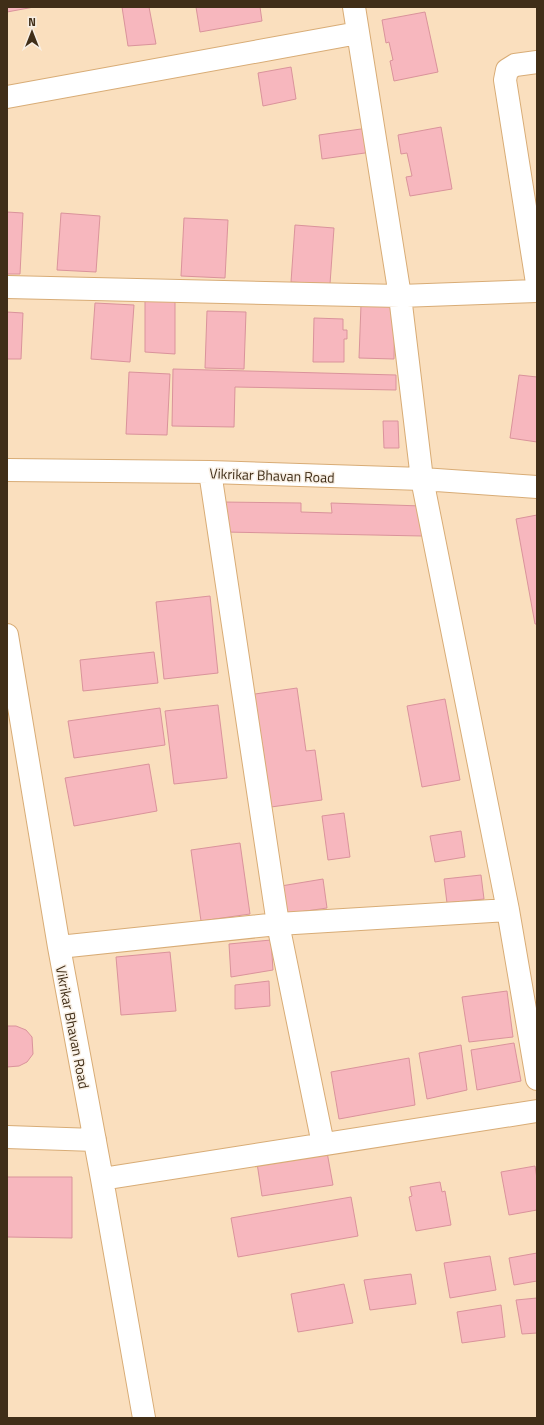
<svg xmlns="http://www.w3.org/2000/svg" width="544" height="1425" font-family="'Titillium Web',sans-serif">
	<rect width="100%" height="100%" fill="#fadfbe"/>
	<path fill="#f7b7be" stroke="#da939b" d="M7 7H34L7 12Z
		M122 7H149L156 44 128 46Z
		M196 7H260L262 21 200 32Z
		M425 12 438 72 394 81 390 61 393 60 389 42 386 43 382 20Z
		M291 67 296 99 263 106 258 73Z
		M441 127 452 189 410 196 406 177 412 176 407 153 401 154 398 135Z
		M368 128 372 152 322 159 319 135Z
		M7 212 23 213 20 274H7Z
		M61 213 100 216 96 272 57 270Z
		M184 218 228 220 225 278 181 276Z
		M295 225 334 228 330 284 291 282Z
		M145 300 175 301V354L145 352Z
		M95 303 134 305 130 362 91 359Z
		M361 305 395 306 394 359 359 358Z
		M207 311 246 312 244 369 205 368Z
		M7 312 23 313 21 359H7Z
		M314 318 343 319V330H347V339H344V362H313Z
		M173 369 396 375V390L235 387 234 427 172 426Z
		M129 372 170 374 167 435 126 434Z
		M519 375 537 377V442L510 438Z
		M383 421H398L399 448H384Z
		M221 502 301 503V512L332 513 331 503 422 506V536L225 532Z
		M537 515V624H535L516 519Z
		M210 596 218 673 164 679 156 602Z
		M154 652 158 683 83 691 80 660Z
		M297 688 306 751 315 750 322 800 271 807 262 742 255 743 248 695Z
		M445 699 460 780 422 787 407 706Z
		M218 705 227 778 174 784 165 711Z
		M160 708 165 745 74 758 68 721Z
		M149 764 157 811 74 826 65 778Z
		M344 813 350 857 328 860 322 816Z
		M461 831 465 857 435 862 430 836Z
		M240 843 250 914 201 921 191 850Z
		M481 875 484 899 447 903 444 879Z
		M323 879 327 908 285 914 281 886Z
		M271 940 273 970 231 977 229 944Z
		M170 952 176 1011 121 1015 116 957Z
		M269 981 270 1006 235 1009V985Z
		M507 991 513 1037 469 1042 462 997Z
		M7 1026H16L26 1030 32 1037 33 1054 27 1062 19 1066 7 1067Z
		M514 1043 521 1081 477 1090 471 1050Z
		M461 1045 467 1090 427 1099 419 1053Z
		M409 1058 415 1105 339 1119 331 1072Z
		M327 1152 333 1185 262 1196 257 1163Z
		M535 1166 537 1179V1210L509 1215 501 1172Z
		M7 1177H72V1238L7 1237Z
		M440 1182 442 1192 445 1191 451 1225 416 1231 409 1197 412 1196 410 1187Z
		M351 1197 358 1236 238 1257 231 1218Z
		M537 1253V1281L514 1285 509 1258Z
		M490 1256 496 1290 450 1298 444 1263Z
		M411 1274 416 1304 370 1310 364 1280Z
		M344 1284 353 1323 298 1332 291 1294Z
		M537 1298V1333L522 1334 516 1300Z
		M501 1305 505 1337 462 1343 457 1312Z"/>
	<g fill="none" stroke-linecap="round" stroke-linejoin="round">
		<g stroke="#d8ac76" stroke-width="24">
			<path id="minor" d="M354 7 400 296 422 479 508 910 537 1079
				M537 62 515 65 507 70 505 80 537 283
				M7 97 358 33
				M7 287 400 296 537 291
				M7 470 210 472 422 479 537 487
				M7 635 59 947 102 1179 144 1418
				M59 947 278 924 210 472
				M7 1137 95 1140
				M323 1144 278 924 508 910
				M102 1179 537 1111"/>
		</g>
		<use href="#minor" stroke="#fff" stroke-width="22"/>
	</g>
	<g text-anchor="middle" dominant-baseline="central" stroke-width="3" stroke-linejoin="round" paint-order="stroke">
		<g font-size="14" fill="#402e18" stroke="#f8efe4">
			<text transform="translate(272 475) rotate(2)">Vikrikar Bhavan Road</text>
			<text transform="translate(73 1027) rotate(79)">Vikrikar Bhavan Road</text>
		</g>
	</g>
	<rect width="544" height="1425" fill="none" stroke="#402e18" stroke-width="16"/>
	<g transform="translate(32 32)" stroke="#f8efe4" stroke-width="3" paint-order="stroke">
	<path d="M0-3L7 15L0 10L-7 15Z" fill="#402e18"/>
	<text y="-6" font-size="11" font-weight="bold" text-anchor="middle" fill="#402e18">N</text>
	</g>
</svg>
